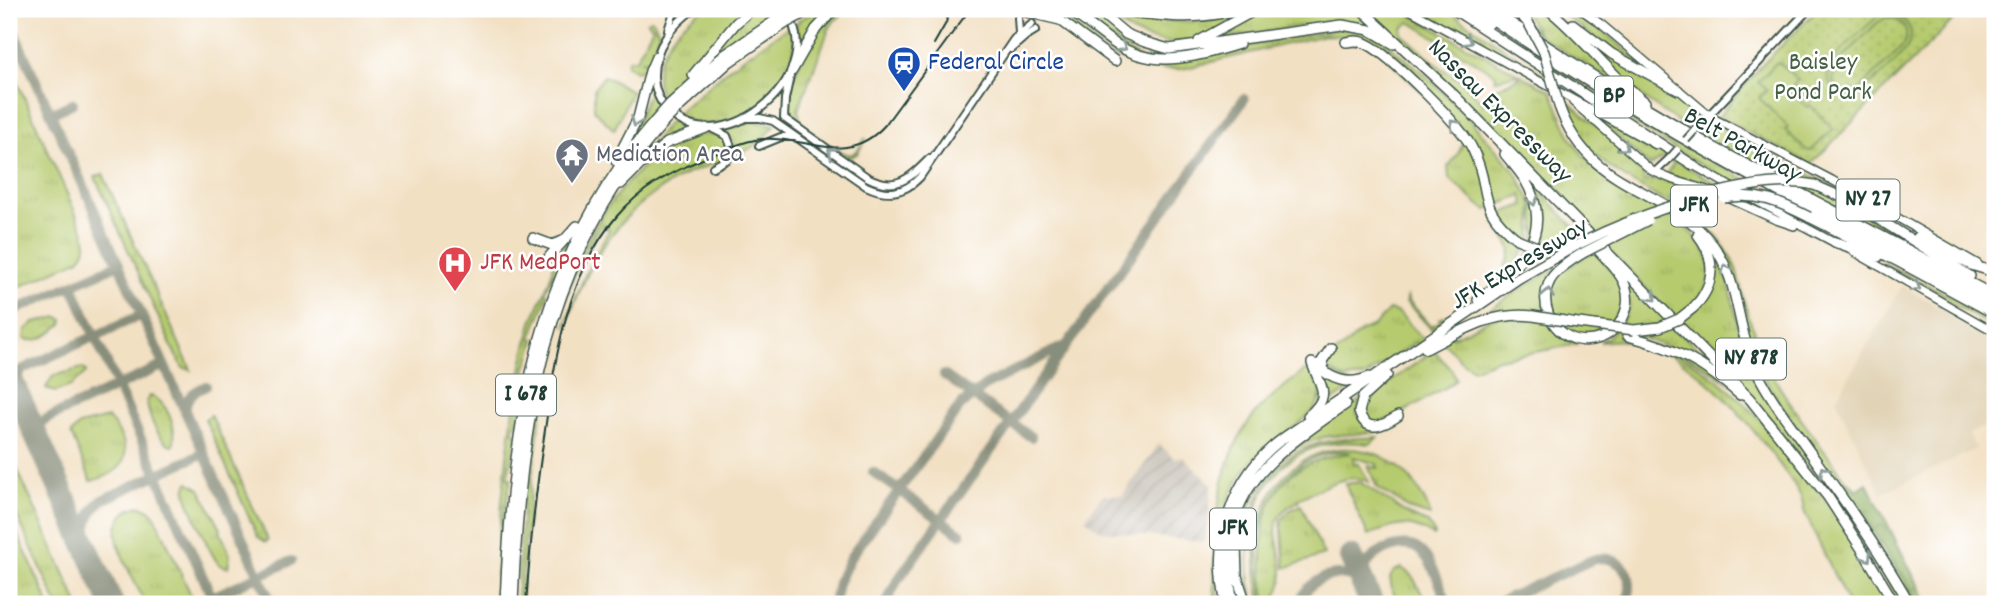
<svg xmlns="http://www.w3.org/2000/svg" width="2004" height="613" font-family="Dekko,sans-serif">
	<defs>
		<pattern id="industrial-furrows" width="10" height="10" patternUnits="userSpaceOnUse" patternTransform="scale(1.75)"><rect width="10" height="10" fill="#c9c3b8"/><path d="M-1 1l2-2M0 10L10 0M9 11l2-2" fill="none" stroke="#aca89f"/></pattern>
		<pattern id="grass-tufts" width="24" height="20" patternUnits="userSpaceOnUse" patternTransform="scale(1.75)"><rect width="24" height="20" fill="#b6ca6e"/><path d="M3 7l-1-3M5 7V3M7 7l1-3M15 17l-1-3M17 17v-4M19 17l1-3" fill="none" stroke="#9cae60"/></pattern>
		<pattern id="forest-crowns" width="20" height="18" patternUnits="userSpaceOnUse" patternTransform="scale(1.75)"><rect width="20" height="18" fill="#90ae61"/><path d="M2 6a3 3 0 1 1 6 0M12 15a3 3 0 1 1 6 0" fill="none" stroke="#758f51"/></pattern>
		<pattern id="park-dots" width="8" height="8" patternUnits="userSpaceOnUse" patternTransform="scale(1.75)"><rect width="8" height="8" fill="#b6ca6e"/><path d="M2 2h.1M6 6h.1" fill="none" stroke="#9cae60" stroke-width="1.8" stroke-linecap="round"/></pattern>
	</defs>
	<rect width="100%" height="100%" fill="#fff"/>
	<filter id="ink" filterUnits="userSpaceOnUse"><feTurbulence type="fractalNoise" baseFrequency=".0143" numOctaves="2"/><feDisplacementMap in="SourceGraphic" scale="14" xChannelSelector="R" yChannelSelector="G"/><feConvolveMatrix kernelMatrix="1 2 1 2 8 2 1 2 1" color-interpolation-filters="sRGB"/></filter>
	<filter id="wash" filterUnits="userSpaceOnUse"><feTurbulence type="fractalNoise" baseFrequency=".00686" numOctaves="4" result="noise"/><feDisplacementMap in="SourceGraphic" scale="28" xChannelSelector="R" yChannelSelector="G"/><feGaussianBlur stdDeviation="1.57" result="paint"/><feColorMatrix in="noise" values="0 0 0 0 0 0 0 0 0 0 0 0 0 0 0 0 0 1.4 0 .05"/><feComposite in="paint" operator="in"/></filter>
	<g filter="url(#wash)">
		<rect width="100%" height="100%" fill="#f2e0c3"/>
		<path fill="#e1d3b5" d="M1902 286 1995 339V422L1969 434 1976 449 1881 494 1836 399Z"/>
		<path fill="url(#industrial-furrows)" d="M1159 444 1174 458 1183 457 1212 484 1206 538 1203 542 1101 531 1085 519 1103 494 1122 496Z"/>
		<path fill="url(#grass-tufts)" stroke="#6a8451" stroke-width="2" fill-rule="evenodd" d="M703 9H777L780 11 766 15 779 14 743 36 665 102C642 68 674 26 703 9Z
			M820 9H829L812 27 801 45 796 24 799 22 798 20Z
			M836 9H851L834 21 829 29 798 110C799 113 799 118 801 121 806 130 842 157 852 154 860 151 862 142 866 138L857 154 849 158 796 123 788 109C787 89 803 51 814 35 820 25 829 17 836 9Z
			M1016 9H1061L1143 60 1238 48 1343 28 1360 30 1378 37 1421 71 1460 109 1516 172 1533 205 1531 242 1508 273 1505 266C1520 246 1502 240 1495 222L1497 215 1524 205 1522 195 1487 210 1479 205 1449 178 1448 167C1457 155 1465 147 1463 132L1369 40 1356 36 1325 35 1182 69H1165L1134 64 1117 58 1072 27Z
			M1075 9H1093C1135 60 1167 51 1226 45 1176 61 1145 64 1101 30 1092 24 1082 17 1075 9Z
			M1104 9 1108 12C1141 18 1173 24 1206 21 1222 19 1238 8 1254 9 1240 17 1226 27 1211 34 1173 51 1130 41 1104 9Z
			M1265 9H1355L1384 34 1343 22 1322 23 1218 39Z
			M1365 9H1399L1551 91C1564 119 1568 142 1592 165 1630 202 1762 239 1688 310L1691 313C1715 291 1718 272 1707 242L1722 265 1728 279 1742 342 1757 380 1864 533 1906 604H1899L1865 545 1828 492 1757 403 1462 99ZM1410 22 1496 75 1495 80 1516 74 1520 77 1487 93 1483 104 1467 85 1440 67 1402 34V28Z
			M1415 9H1446L1572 94Z
			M1496 9H1512L1539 35 1523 9H1545L1570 29 1620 86Z
			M1556 9H1575L1580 12 1651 71 1618 55Z
			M651 19 654 21 659 33 649 61 640 60 648 63 646 68 636 71 627 65V62L629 59H636L653 27 647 21Z
			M788 27C806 50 780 89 759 105 746 115 730 121 714 124 702 126 688 121 677 116L682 109 733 65Z
			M1494 30 1614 105 1684 142 1689 148 1753 184 1737 186 1684 155 1493 33Z
			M1577 31 1666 88 1700 115 1688 129 1642 97Z
			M9 63 84 232C87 245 88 251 78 260L9 292Z
			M651 88 660 107 659 112 619 159Z
			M1564 98 1642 165 1644 181 1660 179 1702 191 1670 198C1698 216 1724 237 1736 269 1743 291 1744 312 1755 332L1753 334C1774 389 1814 436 1848 483L1844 485 1906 581 1917 604H1915C1884 552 1851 502 1816 453 1795 423 1769 393 1755 359 1734 309 1744 266 1700 224 1688 213 1673 206 1659 198 1614 172 1578 152 1562 100Z
			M1586 109 1764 211 1666 174 1674 163 1664 157 1650 166Z
			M673 120 693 130 685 131 638 162 669 122Z
			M752 121 775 125C766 138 753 149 737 154L733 140 724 131Z
			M1712 123 1833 187 1836 197 1910 242 1908 243 1799 189 1700 134Z
			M698 134C714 134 739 135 726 158 712 166 695 169 681 177 616 211 589 261 565 328 576 293 590 261 609 230L603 224C560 281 549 359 539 427 530 486 524 545 521 604H517C523 474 538 262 640 170 649 162 658 151 668 146 678 141 688 138 698 134Z
			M103 174 191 370 183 368 176 356 95 177Z
			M1532 183 1582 235 1621 282 1625 300 1618 321 1600 336 1577 337 1559 327 1549 306 1550 289 1557 275 1584 256 1575 242 1499 288 1522 267 1536 240Z
			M568 241C567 259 551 275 545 292L548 294C543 309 536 323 531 338L535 339C531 355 525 370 520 386L524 387 518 419 513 432 517 433C514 449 511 463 507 478H511L502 525 506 526 503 563 499 576H503L501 604H495C499 511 508 417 531 326 537 304 557 275 553 256Z
			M1884 263 1995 319V328L1883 264Z
			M1563 264 1551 276 1547 314 1577 344 1498 359 1473 369 1461 361 1406 302 1407 295 1408 300 1431 326 1440 322 1439 319 1454 313 1456 314 1443 324 1453 337 1501 314 1482 318 1480 316 1520 289Z
			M1622 272 1731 384C1700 361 1671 346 1634 335V333L1661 330 1659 325 1649 328H1626L1618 336C1645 344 1674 350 1698 366 1771 413 1849 527 1891 604H1848L1804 511C1804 494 1787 475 1777 461 1738 409 1675 328 1601 342V340C1609 339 1609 337 1614 331 1632 314 1632 294 1620 273Z
			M1389 310 1399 313 1452 370 1456 379 1451 384 1383 424 1376 425 1364 418 1361 409 1364 401 1426 356 1416 342 1365 377 1345 379 1327 370 1329 359 1362 331 1374 326Z
			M58 317 63 320 62 324C51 333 39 344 24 339L25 330 34 323Z
			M82 368 86 371 85 374 71 386 55 392 46 388 53 376Z
			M1317 369 1351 384 1352 388 1318 411 1322 405Z
			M1306 370H1310L1321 391C1320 396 1319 401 1316 406 1308 421 1276 438 1263 450 1220 489 1211 550 1220 604H1215C1213 538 1213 454 1264 404 1276 392 1292 381 1306 370Z
			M150 396C167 400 178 430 173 446 158 441 148 416 147 401Z
			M1360 400 1357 414 1379 431C1361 435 1343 434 1325 437 1270 448 1246 501 1240 551L1237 554C1238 542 1238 529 1242 516 1255 466 1317 426 1360 400Z
			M211 415 268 540 266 542 258 537 205 419Z
			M108 418C135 449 131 471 91 481L71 434 79 425Z
			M1378 437 1370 444C1350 442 1331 441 1311 449 1252 470 1238 551 1255 604H1253C1240 544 1248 462 1320 443 1339 438 1359 439 1378 437Z
			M1339 449C1376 447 1405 464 1422 496 1426 503 1430 510 1430 516L1411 510 1377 487 1368 466 1378 468 1377 464 1353 457 1354 464H1359L1369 482C1348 470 1319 490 1298 499L1299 501C1256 520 1288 551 1281 584 1280 590 1275 598 1273 604H1266C1254 529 1262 461 1351 453 1343 451 1333 452 1325 454 1284 465 1262 507 1258 546 1256 565 1265 588 1262 604 1244 541 1263 458 1339 449Z
			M9 451 78 604H57L9 498Z
			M189 482 200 489 221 529 220 531 230 555 228 567C222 566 222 567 218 563 211 555 187 502 186 492 185 486 186 487 189 482Z
			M1360 482 1412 517 1428 523 1435 534 1433 536C1408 518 1394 526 1368 535L1345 484Z
			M1301 505 1324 555 1285 568 1281 520 1289 511Z
			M141 506 150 510 156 518 195 604H146C138 588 118 553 117 537 115 522 125 507 141 506Z
			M9 515 49 604 9 603Z
			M1402 568 1412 576 1425 599 1414 604H1399L1392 590 1390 578 1394 571Z"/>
		<path fill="url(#forest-crowns)" stroke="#58764a" stroke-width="2" d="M1849 482 1857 490 1867 483 1915 579C1922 586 1921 595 1927 604H1918L1906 581 1844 485Z"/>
		<path fill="url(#park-dots)" stroke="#6a8451" stroke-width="2" d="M1818 9H1964L1811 164 1718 117 1760 67Z"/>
		<path fill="#b6ca6e" stroke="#6a8451" stroke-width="2" fill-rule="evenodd" d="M1886 9 1889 10 1887 14C1904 14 1918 30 1907 47 1900 58 1863 95 1851 96 1844 97 1837 93 1832 88 1828 82 1827 74 1829 67 1835 53 1873 21 1886 9ZM1886 18C1902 17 1911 30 1904 45L1860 89C1849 95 1839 92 1833 81L1834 67 1877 23Z
			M1776 63H1780L1798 80 1789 90 1807 107 1810 105 1833 129 1811 151 1806 150 1785 130 1788 127 1759 98 1767 90 1758 82Z
			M604 76 632 91 614 130 594 110V89Z"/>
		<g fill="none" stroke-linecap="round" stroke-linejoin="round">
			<path stroke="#888e7c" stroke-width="10" d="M9 21 272 604
				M51 114 73 103
				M72 285 215 604
				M9 313 119 264
				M944 375 1031 437
				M19 398 15 382 21 370 141 315
				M186 413C184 397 193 392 206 386
				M39 444V427L46 419 164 365
				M873 472 961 534
				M88 552C84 531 86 515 102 500L204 453
				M1367 593C1364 584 1362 576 1366 566 1374 550 1405 539 1419 550 1434 561 1440 588 1448 604
				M212 597 291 561
				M834 604 838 583 850 558 961 405 986 385 1062 347
				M886 604 897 581 1244 99
				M1300 604C1306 576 1348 563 1365 589
				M1494 604 1592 560C1620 551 1641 581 1624 604"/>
			<path stroke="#888e7c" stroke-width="24" d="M9 375 112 604
				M1351 557 1372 604"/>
		</g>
	</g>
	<g filter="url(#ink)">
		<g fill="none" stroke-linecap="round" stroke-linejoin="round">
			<g stroke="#3f5549" stroke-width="10">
				<path id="secondary" d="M694 9C673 24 654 47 654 75 654 89 660 103 670 113 726 165 835 69 783 9
					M1018 18 1019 33
					M668 30 675 9
					M1011 49 1026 36 1036 30
					M790 76 785 99 784 118 867 177C896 192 909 179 929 159
					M745 118H760L773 121 866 186C887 196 904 194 920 177L1014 39 1032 24
					M713 129 727 136 732 149 728 159 713 167
					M1694 131 1809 9
					M759 146 781 137H794
					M1655 172 1669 159"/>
			</g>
			<g stroke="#3f5549" stroke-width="10">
				<path id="primary" d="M1408 9 1656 145
					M1580 9 1601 24 1711 117 1832 180 1978 264
					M1573 102 1652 171 1671 179 1717 193
					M1691 164 1735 189
					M1749 197 1837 244
					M1728 198 1776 220 1794 226
					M1854 252 1995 332"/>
			</g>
			<g stroke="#3f5549" stroke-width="12">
				<path id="highway" d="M1013 9 1060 20 1115 61
					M1065 9C1083 18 1098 32 1114 43 1155 71 1197 56 1239 44
					M1096 9 1126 34 1145 42 1169 49 1342 25 1370 30 1394 44
					M1106 9C1151 15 1195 23 1239 9
					M1361 9 1454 95 1750 399 1828 497 1865 554 1895 604
					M1453 9 1693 165
					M1464 9 1489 24
					M1477 9C1575 76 1677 137 1783 194 1853 231 1925 266 1995 305
					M1489 9 1600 80 1713 147 1995 296
					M1516 9 1529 24
					M1548 9C1583 37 1609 74 1645 102
					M797 17 811 9
					M1573 24 1612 54 1678 90
					M1199 41 1257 9
					M1346 42C1354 41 1361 40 1367 44 1390 55 1463 127 1473 150 1493 191 1474 205 1517 239
					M792 71 816 29 835 9
					M693 75 736 23 752 9
					M670 104 723 56 782 16
					M1559 106C1590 194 1667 184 1713 245 1741 282 1736 333 1758 374 1773 404 1795 430 1814 458 1848 505 1881 553 1910 604
					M676 110 729 62 786 23
					M616 161 638 118 650 71 656 57
					M621 184 642 163 667 143 706 128
					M1814 185 1846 199 1970 276
					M1809 217 1899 262 1995 314
					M1918 237 1971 265 1991 271
					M533 238 552 245 563 241
					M1835 242 1878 257
					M1537 247 1572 245
					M1583 253C1573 259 1561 266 1553 276 1536 299 1550 334 1578 340 1609 346 1636 315 1625 285 1620 272 1608 261 1599 251
					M549 257 577 226
					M1478 300C1518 269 1557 234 1525 180 1519 170 1511 162 1505 154
					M1693 308C1715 287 1717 259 1698 235
					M1571 322 1594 325
					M1634 330 1660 327
					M1628 336C1674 348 1704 363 1740 395
					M1426 349C1462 331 1491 311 1533 316
					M1316 364C1330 380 1349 386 1369 377
					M1324 371 1322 361 1331 348
					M1387 375 1363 397 1359 412C1366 434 1383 426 1398 416
					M1308 416C1333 395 1320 387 1312 363
					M1236 544 1237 576 1246 604
					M505 604C512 422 535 254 662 113
					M513 604C520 425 542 257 667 119
					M1226 604C1212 541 1230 476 1285 437L1519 278 1577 245
					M1233 604C1213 494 1266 460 1346 404"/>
			</g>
			<use href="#secondary" stroke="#fff" stroke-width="6"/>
			<use href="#primary" stroke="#fff" stroke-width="7"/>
			<use href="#highway" stroke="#fff" stroke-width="9"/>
			<path stroke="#1f3d34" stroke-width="2" d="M934 44 946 23 949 9
				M526 604C530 546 536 488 545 430 555 357 567 275 617 216 641 188 671 172 705 158 721 152 737 143 755 140 803 132 845 170 885 125L970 9"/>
			<g stroke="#3f5549" stroke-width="10" stroke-linecap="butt">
				<path id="secondary-bridge" d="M1686 140 1694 131
					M1669 159 1677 150"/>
			</g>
			<g stroke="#3f5549" stroke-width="12" stroke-linecap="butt">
				<path id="highway-bridge" d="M782 16 793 10
					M786 23 797 17
					M1529 24 1544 52 1559 106
					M662 113 670 104
					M667 119 676 110
					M1724 198C1757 192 1780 202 1809 217
					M1517 239 1537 247
					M1577 245C1634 216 1751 172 1814 185
					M1583 253 1648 220
					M1533 316 1571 322
					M1594 325 1634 330
					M1660 327 1679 319 1693 308"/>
			</g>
			<use href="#secondary-bridge" stroke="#fff" stroke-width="6"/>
			<use href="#highway-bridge" stroke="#fff" stroke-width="9"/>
		</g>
		<defs><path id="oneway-chevron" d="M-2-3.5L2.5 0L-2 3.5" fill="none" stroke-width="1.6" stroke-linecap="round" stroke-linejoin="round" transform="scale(1.75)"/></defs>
		<g stroke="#8f9e9a">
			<use href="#oneway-chevron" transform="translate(1468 41) rotate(28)"/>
			<use href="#oneway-chevron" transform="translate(1122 47) rotate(29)"/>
			<use href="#oneway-chevron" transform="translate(636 122) rotate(112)"/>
			<use href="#oneway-chevron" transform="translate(1454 124) rotate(-133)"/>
			<use href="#oneway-chevron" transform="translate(1624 147) rotate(41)"/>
			<use href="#oneway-chevron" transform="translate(832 152) rotate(-144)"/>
			<use href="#oneway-chevron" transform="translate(1533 201) rotate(75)"/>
			<use href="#oneway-chevron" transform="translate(1726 269) rotate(-113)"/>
			<use href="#oneway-chevron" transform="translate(1916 287) rotate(30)"/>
			<use href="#oneway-chevron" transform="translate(1548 293) rotate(-81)"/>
			<use href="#oneway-chevron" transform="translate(1652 297) rotate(46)"/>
			<use href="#oneway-chevron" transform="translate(1824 471) rotate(-125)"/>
			<use href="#oneway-chevron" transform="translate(1867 557) rotate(58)"/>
		</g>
	</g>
	<defs>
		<g id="station-pin" transform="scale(1.75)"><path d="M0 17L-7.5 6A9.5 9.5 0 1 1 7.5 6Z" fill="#1a4fb4" stroke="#fff"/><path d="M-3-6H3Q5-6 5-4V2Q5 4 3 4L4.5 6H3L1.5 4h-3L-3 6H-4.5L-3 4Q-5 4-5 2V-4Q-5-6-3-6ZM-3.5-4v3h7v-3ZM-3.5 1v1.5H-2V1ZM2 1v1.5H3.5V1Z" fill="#fff"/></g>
		<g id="temple-pin" transform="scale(1.75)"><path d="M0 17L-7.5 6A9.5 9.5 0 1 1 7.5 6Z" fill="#6b7280" stroke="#fff"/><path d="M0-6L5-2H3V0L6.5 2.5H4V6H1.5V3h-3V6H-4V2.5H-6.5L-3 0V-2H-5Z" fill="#fff"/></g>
		<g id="hospital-pin" transform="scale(1.75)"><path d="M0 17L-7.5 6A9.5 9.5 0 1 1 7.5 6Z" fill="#e0444e" stroke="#fff"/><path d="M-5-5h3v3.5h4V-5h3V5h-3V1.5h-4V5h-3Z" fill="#fff"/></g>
	</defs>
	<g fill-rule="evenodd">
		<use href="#station-pin" x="904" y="63"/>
		<use href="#temple-pin" x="572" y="155"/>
		<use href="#hospital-pin" x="455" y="263"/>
	</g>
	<g text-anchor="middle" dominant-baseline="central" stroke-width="5" stroke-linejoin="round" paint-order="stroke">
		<g fill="#fff" stroke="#627771" stroke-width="2">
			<rect x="1595" y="76.5" width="38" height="41" rx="5"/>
			<rect x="1836.5" y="179.5" width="63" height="41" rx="5"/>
			<rect x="1671" y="185.5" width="46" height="41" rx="5"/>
			<rect x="1716" y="338.5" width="70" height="41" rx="5"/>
			<rect x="496" y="374.5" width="60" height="41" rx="5"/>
			<rect x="1210" y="508.5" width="46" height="41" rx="5"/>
		</g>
		<g font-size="24" font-weight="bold" fill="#1f3d34">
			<text x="1614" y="97">BP</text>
			<text x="1868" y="200">NY 27</text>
			<text x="1694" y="206">JFK</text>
			<text x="1751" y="359">NY 878</text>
			<text x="526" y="395">I 678</text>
			<text x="1233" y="529">JFK</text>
		</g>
		<g font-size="26" fill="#164399" stroke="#fff" text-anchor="start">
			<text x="928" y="63">Federal Circle</text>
		</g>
		<g font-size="26" fill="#456042" stroke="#fff">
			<text x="1823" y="63">Baisley<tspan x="1823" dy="30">Pond Park</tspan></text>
		</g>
		<g font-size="26" fill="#1f3d34" stroke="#fff">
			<text transform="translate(1499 112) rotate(45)">Nassau Expressway</text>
			<text transform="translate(1742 146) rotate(29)">Belt Parkway</text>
			<text transform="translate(1520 265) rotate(-31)">JFK Expressway</text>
		</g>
		<g font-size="26" fill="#5b616d" stroke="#fff" text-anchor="start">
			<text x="596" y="155">Mediation Area</text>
		</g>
		<g font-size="26" fill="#be3a42" stroke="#fff" text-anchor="start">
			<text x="480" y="263">JFK MedPort</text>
		</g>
	</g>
	<rect width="2004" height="613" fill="none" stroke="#fff" stroke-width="35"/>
</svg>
